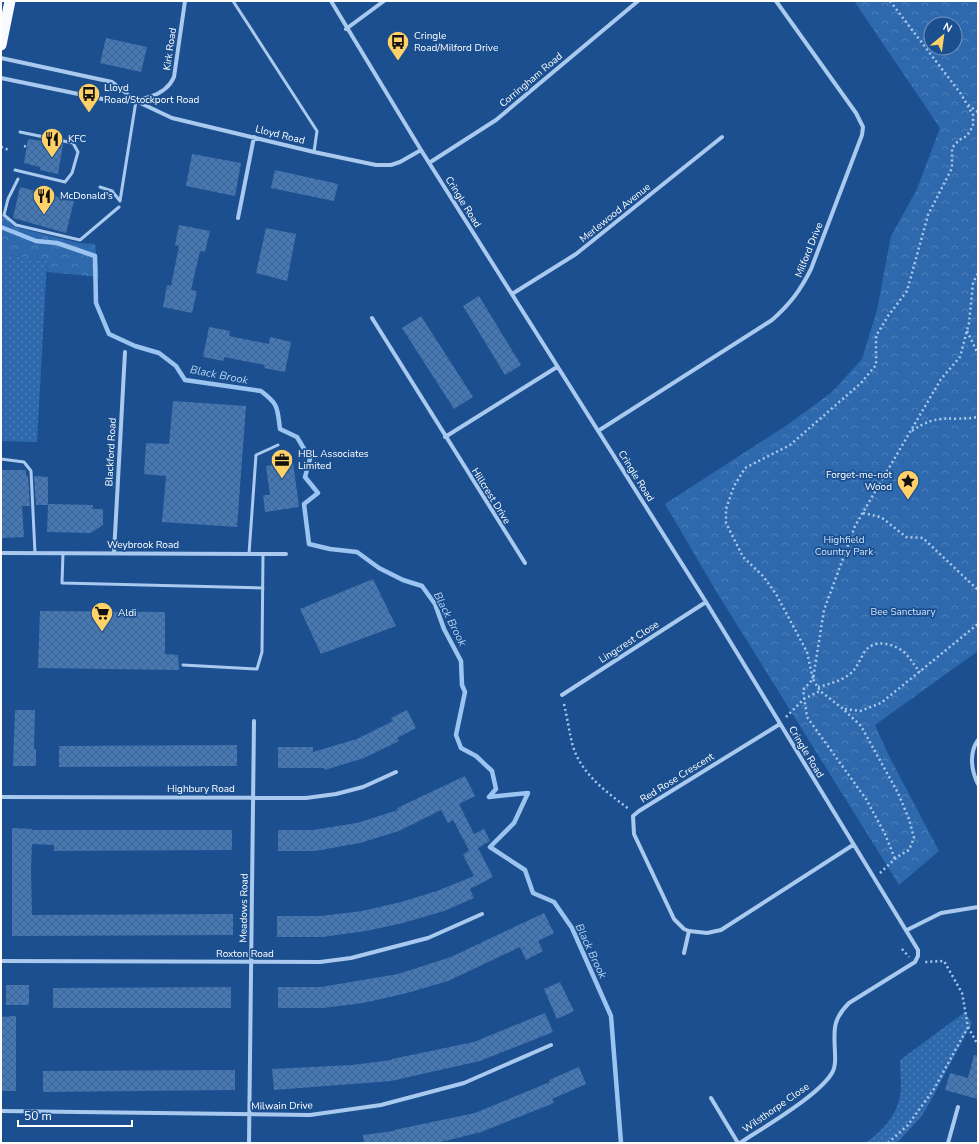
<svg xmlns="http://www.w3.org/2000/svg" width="979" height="1144" font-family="'Nunito Sans',sans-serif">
	<defs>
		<pattern id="grass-dots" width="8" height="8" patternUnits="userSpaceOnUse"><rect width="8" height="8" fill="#2e69ad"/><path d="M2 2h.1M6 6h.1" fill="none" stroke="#4d80b9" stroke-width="1.8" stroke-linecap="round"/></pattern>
		<pattern id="forest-crowns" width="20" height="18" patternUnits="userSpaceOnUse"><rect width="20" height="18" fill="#2e69ad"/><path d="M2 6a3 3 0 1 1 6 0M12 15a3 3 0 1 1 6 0" fill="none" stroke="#4d80b9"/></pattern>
		<pattern id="building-cross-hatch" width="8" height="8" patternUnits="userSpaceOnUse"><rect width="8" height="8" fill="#4478b7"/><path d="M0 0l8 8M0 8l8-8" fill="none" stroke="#486282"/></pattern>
	</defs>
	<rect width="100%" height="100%" fill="#1b4f8f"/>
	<path fill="url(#grass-dots)" d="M1 254 47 261 37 442 1 441Z
		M965 1012 972 1023 929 1104 921 1117 897 1143H865C881 1133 896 1116 900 1097 902 1086 900 1072 900 1060Z"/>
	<path fill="url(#forest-crowns)" fill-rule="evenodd" d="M854 1H978V651L875 725 887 752 939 851 899 885 716 591 665 504 790 423 832 392 862 359 877 310 891 236 917 189 940 128ZM931 24H955V48H931Z
		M1 214 15 227 79 243 95 244 99 277 47 272V261L1 254Z"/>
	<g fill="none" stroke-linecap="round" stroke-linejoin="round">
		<path stroke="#9cc4f0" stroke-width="4.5" d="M1 227 36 241 57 243 95 256 96 303 109 334 135 346 159 353 176 366 185 380 261 391C279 405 277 407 280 429L297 437 310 459 305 477 318 493 304 504 309 544 330 549 357 552 379 568 403 580 422 586 435 604 444 629 461 661 462 685 465 692 456 735 461 748 476 756 492 771 496 789 489 797 528 793 514 823 490 847 525 870 533 893 554 902 572 928 611 1016 621 1143"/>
	</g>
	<path fill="url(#building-cross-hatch)" d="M106 38 147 47 141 72 100 63Z
		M28 139 63 144 58 174 40 170V167L24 163Z
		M192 154 241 163 235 196 186 186Z
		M275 170 338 184 334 201 271 188Z
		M20 187 74 201 66 233 13 218Z
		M179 225 210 231 205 252 200 251 191 290 197 291 192 313 163 307 167 285 171 286 179 246 175 245Z
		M266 228 296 234 287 281 256 273Z
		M479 296 521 365 505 375 463 306Z
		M421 316 473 397 454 409 402 328Z
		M209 327 230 331 229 336 269 344 270 337 291 342 285 372 264 368 265 365 224 357V361L203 357Z
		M173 401 246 406 237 527 162 522 166 476 144 474 146 443 169 444Z
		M293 462 299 507 265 512 263 495H270L266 466Z
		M1 470H26V476H28L30 506H22L24 537 1 538Z
		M34 476 48 477V505H36Z
		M48 504 93 505V509H103V525L91 533 47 532Z
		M373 579 396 626 321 654 300 609Z
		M40 611 165 612V654L178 655 179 670 38 668Z
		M15 710H35L34 749H36V766H13Z
		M407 710 416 728 397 738 399 741 364 758 325 770 324 768H278V747H313V752L357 739 393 721 391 718Z
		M237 745V766L59 767V746Z
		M465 776 475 796 459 804 474 834 484 829 490 841 478 848 493 877 470 889 474 898 444 911 403 923 366 931 322 937H277V916H321L362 911 401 902 437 891 474 876 463 855 469 850 453 820 448 823 441 810 399 831 360 843 315 851H278V830H313L357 823 398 810 397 808Z
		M12 828 32 829V830H232V850L54 851V845L32 844 31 869 32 915 233 914V935L12 936Z
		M544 913 554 933 538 941 543 951 526 960 520 947 448 981 407 993 363 1003 323 1008H278V987H321L398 974 451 957Z
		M560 982 574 1011 557 1019 544 989Z
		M6 985H29V1005H6Z
		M231 987V1008H53V988Z
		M545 1013 553 1032 480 1061 391 1081 274 1090 272 1069 352 1065 392 1060V1059L474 1042Z
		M16 1016V1091H1V1017Z
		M974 1055H978V1099L945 1090 950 1073 968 1078Z
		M579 1067 586 1084 552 1099 554 1103 481 1132 437 1143H364L363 1135 394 1131V1130L475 1113 550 1082 549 1080Z
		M235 1070V1090L43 1092V1071Z"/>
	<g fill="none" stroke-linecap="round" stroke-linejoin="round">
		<path stroke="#a9c9ee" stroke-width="2.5" stroke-dasharray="2 3" stroke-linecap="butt" d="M890 1 961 94 973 115V126L967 136 959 140 952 148V168L928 215 907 291 888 316 876 336V365L861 383 790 445 745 468 734 486 726 509V523L743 557 763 576 776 594 807 652 813 679 803 690 807 717 866 799 885 834 895 859
			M968 105 978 112
			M24 146 27 147
			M1 147 9 150
			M967 331 978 354
			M912 431C939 412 949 422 978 417
			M863 513 881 517 906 537 923 538 978 590
			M818 687C829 684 841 681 850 674 858 667 860 659 865 651 875 638 896 644 906 654 911 660 915 666 920 672
			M564 704C567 717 569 730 572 743 580 773 605 791 629 809
			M845 709 860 711 881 703 978 624
			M786 717 804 699 820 691
			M880 873 897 857 909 850 914 838 909 819 898 793 861 726 842 708 820 691 813 679 824 610 855 526 941 379 960 357 969 323 973 283 978 273
			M902 949 909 957
			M968 1027 978 1045
			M888 1143 908 1125 934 1089 968 1027 962 993 944 961 925 962"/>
		<path stroke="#a9c9ee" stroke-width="3" d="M233 1 317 131 314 152
			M15 170 65 182 72 173 78 152 73 143 20 132
			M18 179 8 199 4 215 16 225 80 240 119 207
			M100 187 112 191 120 201
			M120 201 136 101
			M1 459 24 462 31 471 35 553
			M63 553 62 583 263 588
			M249 554 256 455 278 445
			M183 665 257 669 262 652 263 554"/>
		<path stroke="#a9c9ee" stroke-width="4" d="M331 1 421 150 706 602 918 950V956L915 962 849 1003C832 1020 834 1030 835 1053 835 1059 836 1065 833 1071 822 1094 762 1128 740 1143
			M346 29 384 1
			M1 58 112 82 136 101 172 118 314 152 376 165H391L400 162 421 150
			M1 78 117 102C137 101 165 98 174 77L185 1
			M429 163 496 120 638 1
			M238 218 254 137
			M512 294 576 254 722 137
			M372 318 525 563
			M598 431 772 320C790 304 800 291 811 269L862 135 863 127 856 113 776 1
			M445 437 557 367
			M1 553 286 554
			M114 553 125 352
			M562 695 706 602
			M978 740C969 753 971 770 978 784
			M1 797 306 798 336 794 363 787 396 772
			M907 930 941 913 978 907
			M689 931 684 929 674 919 634 834 633 816 639 811 780 724
			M684 953 689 931 707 933 721 930 853 845
			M1 961 320 962 351 958 428 938 482 914
			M711 1098 738 1143
			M1 1111 310 1115 381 1105 464 1083 551 1045
			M249 1143 254 721
			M948 1143 958 1107"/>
		<path stroke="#f8faff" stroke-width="11" d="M1 45 10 1"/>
	</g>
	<defs>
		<g id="bus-pin" transform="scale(1.15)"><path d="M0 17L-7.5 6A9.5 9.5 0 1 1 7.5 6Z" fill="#ffd166" stroke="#1b4f8f"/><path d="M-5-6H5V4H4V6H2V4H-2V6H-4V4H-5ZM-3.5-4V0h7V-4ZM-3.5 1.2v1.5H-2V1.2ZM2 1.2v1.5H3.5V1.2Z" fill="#111"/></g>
		<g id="restaurant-pin" transform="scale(1.15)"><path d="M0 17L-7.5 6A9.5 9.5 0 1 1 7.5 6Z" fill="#ffd166" stroke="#1b4f8f"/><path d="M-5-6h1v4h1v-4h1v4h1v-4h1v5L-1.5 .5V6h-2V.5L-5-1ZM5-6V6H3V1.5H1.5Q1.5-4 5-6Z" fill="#111"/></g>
		<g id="office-pin" transform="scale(1.15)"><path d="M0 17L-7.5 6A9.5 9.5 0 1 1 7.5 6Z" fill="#ffd166" stroke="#1b4f8f"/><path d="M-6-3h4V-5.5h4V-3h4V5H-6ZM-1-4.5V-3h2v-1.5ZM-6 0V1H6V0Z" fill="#111"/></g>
		<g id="sight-pin" transform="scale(1.15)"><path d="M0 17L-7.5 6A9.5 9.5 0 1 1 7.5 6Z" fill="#ffd166" stroke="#1b4f8f"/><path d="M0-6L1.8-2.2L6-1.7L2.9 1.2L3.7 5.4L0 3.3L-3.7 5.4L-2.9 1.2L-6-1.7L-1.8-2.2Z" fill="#111"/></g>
		<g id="supermarket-pin" transform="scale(1.15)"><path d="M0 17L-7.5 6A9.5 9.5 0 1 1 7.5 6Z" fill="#ffd166" stroke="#1b4f8f"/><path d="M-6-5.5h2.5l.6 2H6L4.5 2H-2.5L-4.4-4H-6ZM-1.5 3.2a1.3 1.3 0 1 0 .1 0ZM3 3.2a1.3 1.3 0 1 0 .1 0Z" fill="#111"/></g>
	</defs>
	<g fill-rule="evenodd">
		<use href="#bus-pin" x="398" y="42"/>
		<use href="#bus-pin" x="89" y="94"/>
		<use href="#restaurant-pin" x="52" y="139"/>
		<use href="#restaurant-pin" x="44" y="196"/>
		<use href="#office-pin" x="282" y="460"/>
		<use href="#sight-pin" x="908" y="481"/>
		<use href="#supermarket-pin" x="102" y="613"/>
	</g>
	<g text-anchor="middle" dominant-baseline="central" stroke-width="3.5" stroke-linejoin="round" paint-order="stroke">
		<g font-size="10" fill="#fff" stroke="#1b4f8f" text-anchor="start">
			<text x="414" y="36">Cringle<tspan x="414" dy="12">Road/Milford Drive</tspan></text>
			<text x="104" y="88">Lloyd<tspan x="104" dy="12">Road/Stockport Road</tspan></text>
			<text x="68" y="139">KFC</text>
			<text x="60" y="196">McDonald's</text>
			<text x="298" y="454">HBL Associates<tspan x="298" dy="12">Limited</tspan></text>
			<text x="892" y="475" text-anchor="end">Forget-me-not<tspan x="892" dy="12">Wood</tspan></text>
			<text x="118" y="613">Aldi</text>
		</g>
		<g font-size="10" fill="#fff" stroke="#1b4f8f">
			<text transform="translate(170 49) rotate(-82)">Kirk Road</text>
			<text transform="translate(531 80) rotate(-40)">Corringham Road</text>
			<text transform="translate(280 135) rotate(14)">Lloyd Road</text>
			<text transform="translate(463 202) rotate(58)">Cringle Road</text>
			<text transform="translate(615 213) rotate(-39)">Merlewood Avenue</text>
			<text transform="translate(809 250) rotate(-68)">Milford Drive</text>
			<text transform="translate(111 452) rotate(-87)">Blackford Road</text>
			<text transform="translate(636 476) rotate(58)">Cringle Road</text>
			<text transform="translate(491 496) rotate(58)">Hillcrest Drive</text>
			<text x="143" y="545">Weybrook Road</text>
			<text transform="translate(629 642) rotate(-33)">Lingcrest Close</text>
			<text transform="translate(806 752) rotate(59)">Cringle Road</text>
			<text transform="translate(677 778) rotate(-32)">Red Rose Crescent</text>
			<text x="201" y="789">Highbury Road</text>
			<text transform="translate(244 908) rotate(-89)">Meadows Road</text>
			<text x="245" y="954">Roxton Road</text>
			<text transform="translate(282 1106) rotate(-1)">Milwain Drive</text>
			<text transform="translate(776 1108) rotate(-35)">Wilsthorpe Close</text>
		</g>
		<g font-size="10" fill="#cfe3fa" stroke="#1b4f8f">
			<text x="844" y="540">Highfield<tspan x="844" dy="12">Country Park</tspan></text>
			<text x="903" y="612">Bee Sanctuary</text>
		</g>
		<g font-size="11" font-style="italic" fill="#b5d3f5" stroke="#1b4f8f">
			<text transform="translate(219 375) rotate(11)">Black Brook</text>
			<text transform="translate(450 619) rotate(63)">Black Brook</text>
			<text transform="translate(591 951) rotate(65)">Black Brook</text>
		</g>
	</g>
	<rect width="979" height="1144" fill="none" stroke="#ffffff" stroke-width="4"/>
	<g transform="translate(943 36) rotate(29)"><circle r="19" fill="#1b4f8f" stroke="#7695bc"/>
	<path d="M0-3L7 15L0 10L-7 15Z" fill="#ffd166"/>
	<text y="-6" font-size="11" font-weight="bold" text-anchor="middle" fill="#ffffff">N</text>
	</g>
	<path d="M18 1120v6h114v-6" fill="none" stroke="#ffffff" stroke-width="2"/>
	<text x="24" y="1120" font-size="12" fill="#ffffff" stroke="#1b4f8f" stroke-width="3" paint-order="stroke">50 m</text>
</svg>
